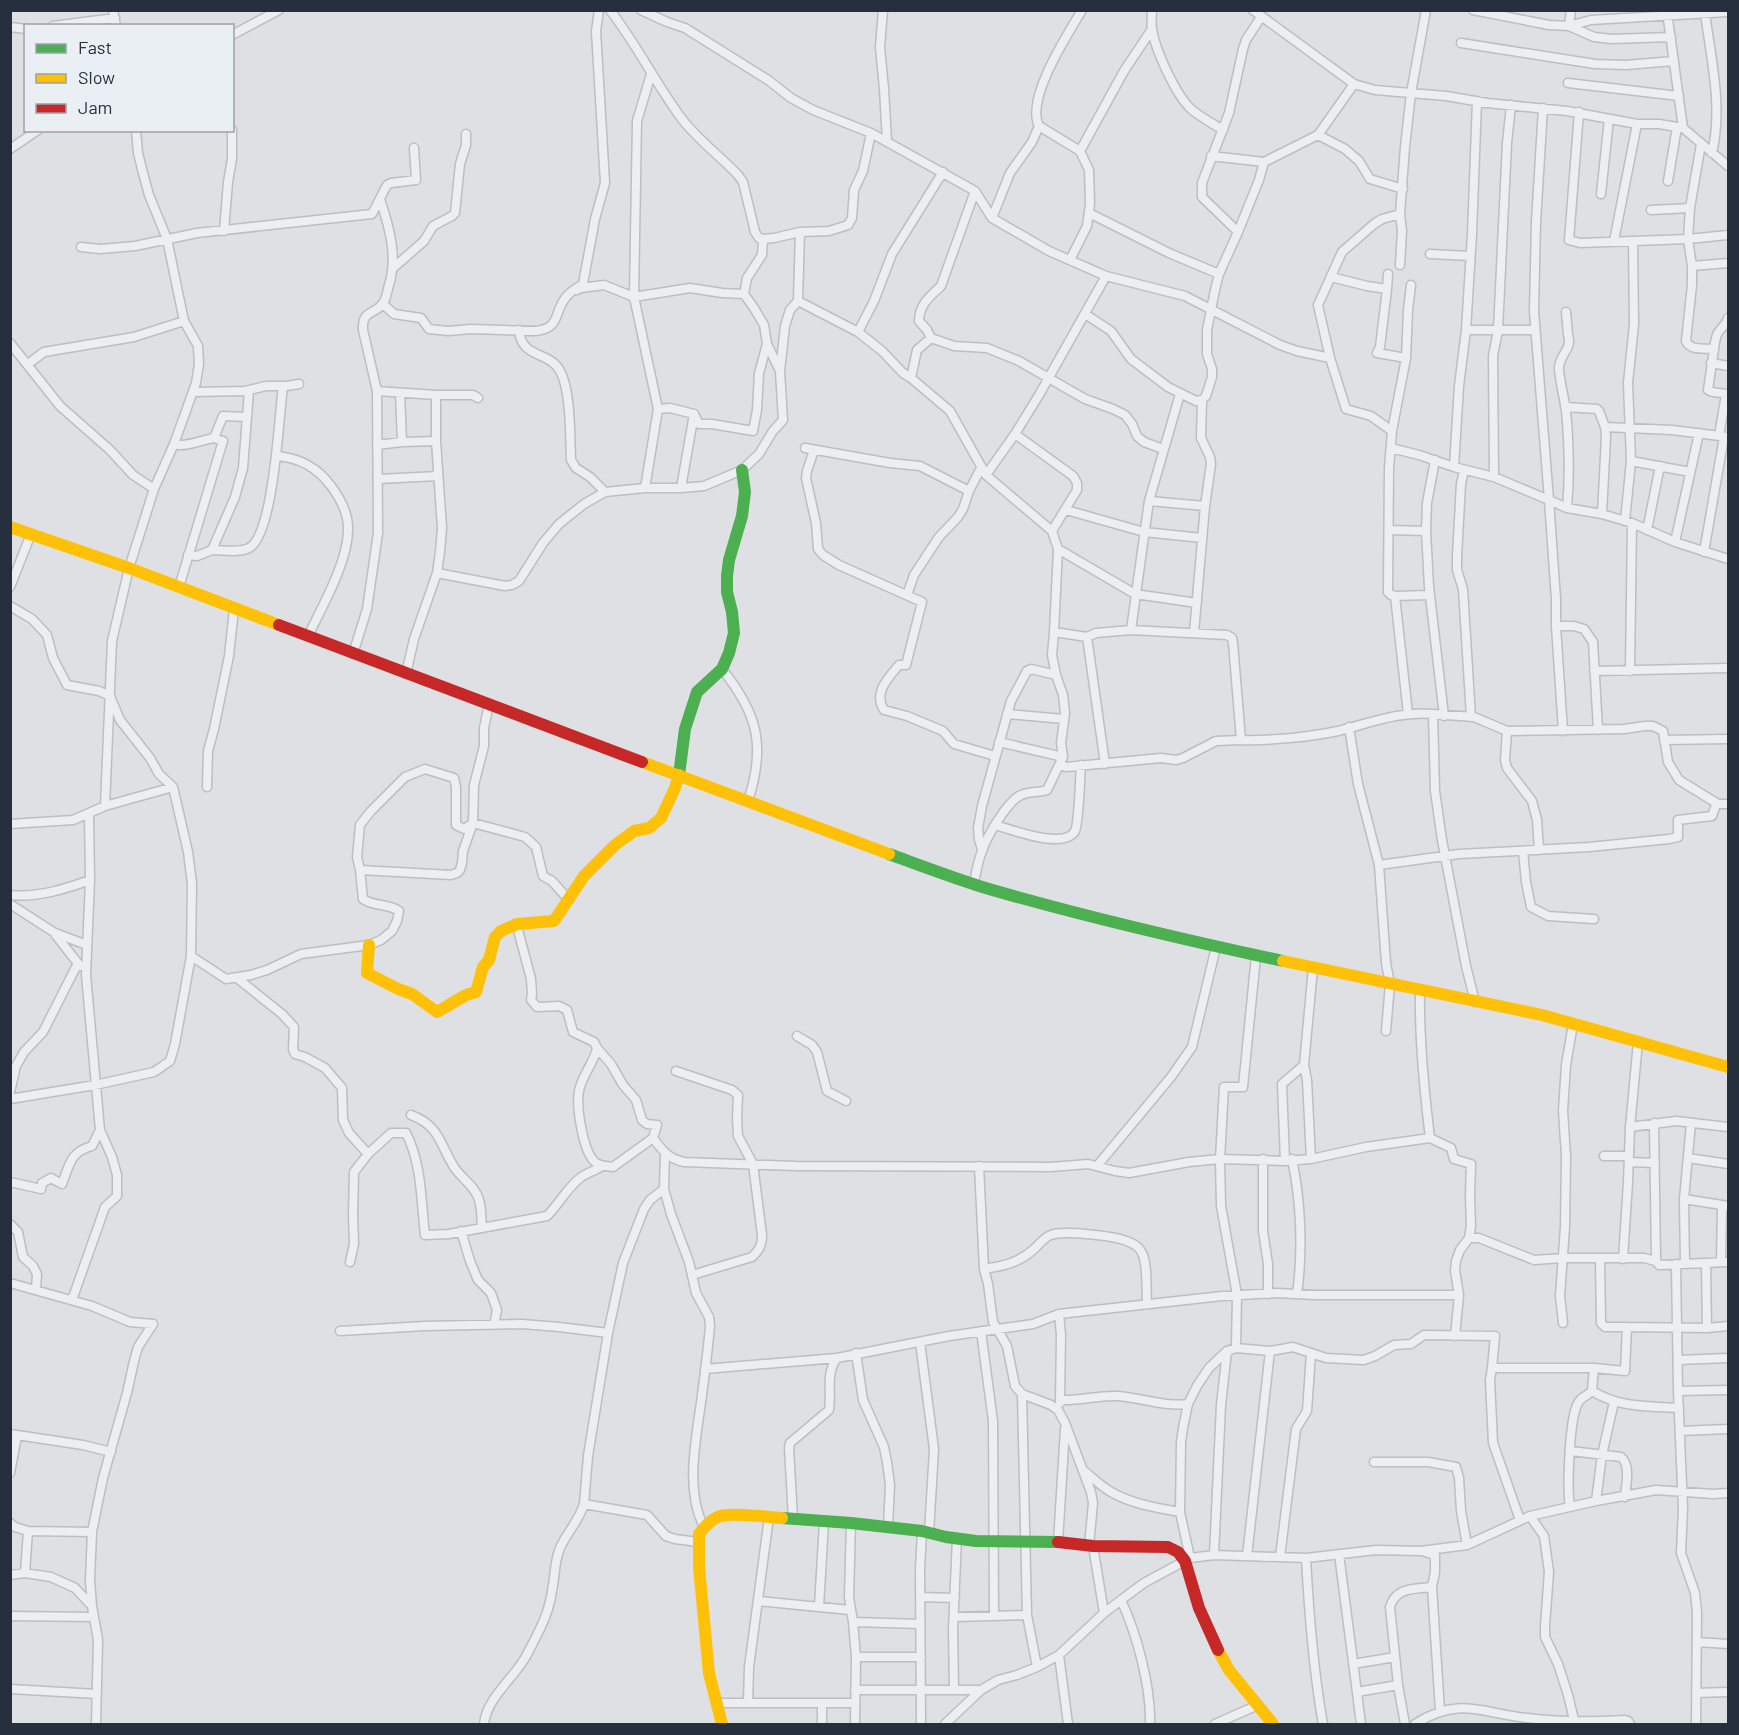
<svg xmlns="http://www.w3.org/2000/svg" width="1739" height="1735" font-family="Barlow,sans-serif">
	<rect width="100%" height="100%" fill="#dee0e3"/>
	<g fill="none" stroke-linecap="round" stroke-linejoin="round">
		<g stroke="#bcbec1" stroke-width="11">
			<path id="street" d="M113 10 116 26
				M610 10C637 45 656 84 682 119 696 138 721 157 738 175L743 182 755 232 759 238 763 239 774 238 800 232 829 231 848 225 852 218 854 190 863 171 871 133
				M641 10 667 22 685 28 768 80 791 98 813 110 871 133 975 191 992 218 1049 251 1106 276 1185 296 1280 345 1297 351 1330 358
				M883 10 880 47 884 89 887 141
				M1152 10C1152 17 1151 23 1152 29 1155 50 1176 95 1191 109 1200 117 1212 123 1223 130
				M1253 10 1354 84 1375 90 1446 96 1487 103 1567 111 1637 124H1659L1683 128
				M1473 10 1549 25 1569 26 1591 20 1728 12
				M1571 10 1569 26 1594 37 1612 39 1671 37
				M1667 12 1683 128 1728 166
				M1705 13C1711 59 1723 107 1712 153
				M53 26 115 18
				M10 27 26 29
				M232 35 279 10
				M1461 43 1595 64 1626 65 1674 61
				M651 74 637 121 634 297 658 409
				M1568 83 1679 96
				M1543 108 1536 222 1534 311 1549 500 1567 508 1602 514 1632 523 1675 542 1728 559
				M1579 112 1569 240 1580 243 1688 239 1728 235
				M1318 135 1345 149 1359 161 1370 179 1403 189
				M1701 144 1690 208 1688 239 1692 266V285L1686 341C1690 351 1704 348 1714 349L1708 390C1714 394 1720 392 1726 394L1719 436
				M10 149 38 130
				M1080 151 1124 71 1152 29
				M1211 156 1264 162 1318 135 1354 84
				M1668 181 1677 127
				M975 191 941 286C930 296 919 305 919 321L927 330 931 338 954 346 987 348 1019 361 1085 399 1113 409 1125 415 1132 424 1137 436 1144 442 1163 449
				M1601 194 1609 119
				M1651 210 1690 208
				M1089 213 1169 253 1219 274
				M992 218 1010 173 1032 142 1039 126
				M224 231 228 182 232 159V130
				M1238 232 1259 180 1264 162
				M763 239 762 255 747 278 744 294 754 308 764 325 767 344 780 371
				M1614 241 1637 124
				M81 247 100 249 135 246 197 233 372 214 387 185 391 183 416 180 414 148
				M1430 254 1470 256
				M1070 260 1087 226 1090 204 1089 170 1080 151 1039 126C1025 99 1068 34 1082 10
				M1400 265 1402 231 1400 214 1405 147 1411 93 1426 10
				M1692 266 1728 263
				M392 269 424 241 433 226 452 216 455 213 460 164 466 145V134
				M1331 277 1367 286 1387 289 1388 274
				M1411 285 1408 310 1406 358 1392 431 1389 468 1388 592 1391 595 1395 596 1430 595
				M1387 289 1380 347 1377 353 1406 358
				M577 290 581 288 604 285 634 297 690 288 722 293 744 294
				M798 301 858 332 882 351 903 373 911 378 950 411 986 475 1052 531 1058 549 1054 632
				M383 304 394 314 421 318 429 329 448 331 471 329 536 331C562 328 553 311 567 296 571 291 578 287 583 284L595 219 605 183 596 31 599 10
				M1566 312 1568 335C1573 349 1558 356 1559 369 1560 383 1564 397 1566 410 1569 443 1570 475 1567 508
				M1085 314 1111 331 1131 359 1168 387 1196 401 1202 400
				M519 330C521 359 550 351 560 371 571 390 570 437 571 460L576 468 590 477 605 492
				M1466 330H1498L1507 143 1511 105
				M858 332 874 301 892 254 943 172
				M10 343 60 406 110 450 133 475 154 489
				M1714 349C1715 343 1715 335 1720 330 1724 325 1726 325 1728 318
				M1711 363 1728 366
				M28 364 44 352 134 337 184 321
				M911 378 917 350 931 338
				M377 391 436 395V441L442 528 440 552 437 573 414 639 406 674
				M193 392 245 391 266 386H286L299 384
				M400 393 402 442
				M436 395H473L478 398
				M1565 407 1597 409 1599 411 1605 427 1606 437 1602 514
				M694 414 699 424H712L753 431 757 410 759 373 767 344
				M1605 427 1672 430 1728 437
				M1392 431 1371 416 1346 409 1330 358 1318 305 1342 252 1374 224 1382 219 1400 214
				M1015 434 1073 476 1077 483V490L1052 531
				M174 444C185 448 201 440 214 438L223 416 247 417
				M377 445 402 442 436 441
				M805 448 890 463 920 466 969 491 981 468
				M1391 448 1419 455 1454 467 1494 477 1549 500 1556 599V626L1563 731
				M814 450 807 471 806 478 816 523 818 549 823 555 839 565 922 602 906 665H899C888 678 873 693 884 710L907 716 943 731 954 744 995 756
				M277 456C300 458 317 467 331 486 340 498 348 513 348 528 349 560 322 607 308 636
				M1435 460 1427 503 1426 531 1429 587 1444 716
				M1631 461 1690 472
				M1454 467 1459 386 1466 330 1472 234 1477 101
				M1464 470 1461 484 1457 556V570L1463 589 1471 717
				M986 475 1015 434 1039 395 1106 276
				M1494 477 1493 356 1498 330H1535
				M378 479 438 476
				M645 488 658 409 670 408 694 414
				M681 488 694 414
				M1149 501 1205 506
				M1066 510 1144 532 1202 538
				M1625 521 1631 461 1628 383 1634 324 1633 241
				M1389 530 1426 531
				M1647 530 1660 466
				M1675 542 1699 433
				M1058 549 1135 594 1197 603
				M212 550C223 550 240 553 249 548 274 535 279 414 283 386
				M1704 552 1724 437
				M188 555 197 556 212 550 235 497 243 468 249 391
				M437 573 505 586 512 585 519 581 543 543 559 524 584 504 605 492 645 488H681L704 486 742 470 759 454 773 431 783 420 780 371 785 326 790 310 798 301 800 232
				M10 587 31 534
				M179 587 223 441 214 438
				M907 595 914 575 939 537 958 517 963 509 969 491
				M1395 596 1408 714
				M10 606 32 619 47 635 53 658 67 685 99 691 110 696 120 720 150 758 159 774 173 787 188 852 192 884 191 956 175 1044 170 1061 154 1072 95 1085 10 1099
				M1556 626H1574L1584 629 1593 642 1598 730
				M1131 630 1149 501 1180 394
				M1194 633 1205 506 1211 464 1210 457 1201 438 1202 400 1206 396 1212 377V369L1207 354V330L1215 290 1219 274 1238 232 1202 197V183L1229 113 1243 49 1246 40 1261 17
				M1087 637 1105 764
				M353 654 367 609 378 533 377 391 363 330C362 309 374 316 383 303 387 298 387 291 389 285 398 256 389 226 380 199
				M722 669C758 714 766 746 748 801
				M1594 671 1728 668
				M1630 671 1632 523
				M1007 714 1064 719
				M1349 727 1358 784 1379 865 1459 854 1589 847 1669 839 1678 837V820L1712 816 1716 805 1718 804
				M1507 731 1505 760 1507 768 1532 801 1537 820 1539 850
				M1664 740 1728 739
				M999 742 1063 757
				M1060 764 1066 767 1161 758 1176 760 1183 758 1216 741 1241 740
				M207 787 208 751 214 729 229 656 234 609
				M105 806 112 641 129 568 154 489 174 444 196 383 199 364 198 346 184 321 167 239 149 195 143 173 138 153 136 130
				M10 824 73 820 105 806 173 787
				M995 825C1013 830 1064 850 1075 831 1079 823 1080 777 1081 765
				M982 849 979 840 978 828 982 806 1011 701 1027 671 1031 669 1056 675
				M1523 851 1526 882 1531 907 1548 916 1594 919
				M1379 865 1386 963 1390 984 1386 1031
				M360 870 451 875 457 873 460 870 462 863 463 851 473 823 474 785 484 746V728L489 704
				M974 883C976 872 978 861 982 851 987 836 1006 804 1019 796 1027 791 1038 793 1047 790L1063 757 1061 743 1065 713 1063 695 1056 675 1052 655 1054 632 1087 637 1096 633 1131 630 1227 635 1232 638 1233 643 1241 740C1269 741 1310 737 1338 731 1370 723 1399 711 1433 714
				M10 895C37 898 65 889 90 880
				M10 904 55 933 87 945
				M515 924 518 930 531 979 532 994 531 1000 537 1007 559 1006 567 1010 573 1032 594 1042 597 1048 611 1064 623 1085 636 1100 642 1120 647 1124 657 1125 653 1138 613 1167C606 1166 600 1166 595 1162 583 1152 576 1106 579 1091 582 1075 594 1063 597 1048
				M55 934 80 966
				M191 956 226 979 251 975 267 970 301 954 369 945 381 940 392 931 397 921 399 911C388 903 374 907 363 899L360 870 357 857 360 825 370 812 405 777 425 769 454 778 456 787V825L464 829 473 823 525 837 536 847 543 876 552 881 569 900
				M237 978 282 1014 294 1027 293 1049 295 1054 305 1057 325 1068 342 1088 343 1120 349 1133 368 1154
				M1420 991C1419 1040 1424 1089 1430 1138L1451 1148 1454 1159 1471 1164 1470 1196 1471 1226 1469 1238 1460 1250 1456 1261 1455 1271 1459 1295 1455 1336
				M1475 1002 1466 966 1442 840 1435 791 1433 714 1474 717 1507 731 1624 729 1645 726H1653L1663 731 1668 762 1679 780 1718 804H1728
				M797 1036 812 1045 817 1052 827 1091 846 1101
				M1304 1065 1307 1080 1311 1159
				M676 1071 732 1090 738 1095 737 1119 738 1136 753 1164 762 1235C762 1246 759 1250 752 1257L692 1275
				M10 1092 16 1066 24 1052 43 1032 78 963
				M411 1115C440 1126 439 1143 454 1167 461 1178 476 1187 479 1200 482 1209 481 1219 482 1228
				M1654 1123 1656 1261
				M1630 1127 1676 1121 1728 1127
				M653 1138C663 1151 667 1158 684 1162L795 1166 1051 1167 1088 1164 1115 1171 1129 1173 1189 1162 1220 1159 1285 1161 1311 1159 1366 1147 1430 1138
				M665 1153 664 1189 671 1214 689 1262 696 1293 709 1317 710 1326C708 1349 705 1372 702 1395 697 1435 684 1489 704 1527
				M1604 1156H1629
				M1688 1158 1728 1164
				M1263 1159V1231L1268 1264V1294
				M1292 1159C1301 1201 1303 1251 1297 1294
				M1285 1161 1282 1084 1304 1065 1313 968
				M1629 1162 1655 1163
				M979 1166 984 1269 988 1284 993 1322 1007 1346 1015 1386 1022 1394 1051 1405 1058 1410 1065 1423 1091 1492 1093 1503 1089 1546
				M1097 1166 1171 1077 1192 1047 1216 947
				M10 1182 41 1189 42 1183 51 1178 62 1184C70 1164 70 1152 92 1146L100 1130
				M1684 1199 1728 1206
				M10 1224 18 1232 23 1257 33 1266 37 1274 36 1289
				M461 1231 470 1261 478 1280 491 1293 497 1310 494 1325
				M1469 1238H1479L1534 1260 1563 1258H1600
				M1623 1259 1628 1182 1630 1127 1638 1042
				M350 1262 354 1244 353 1216 354 1172 368 1154 391 1133H406C422 1164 421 1201 425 1235L449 1234 547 1216C559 1204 567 1188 580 1178 586 1173 595 1171 602 1166
				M1721 1262 1722 1205
				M1706 1263 1707 1328
				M1676 1264 1678 1391 1683 1508 1681 1553 1695 1593 1697 1612 1696 1724
				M1685 1264 1684 1199 1691 1123
				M984 1269C1003 1266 1019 1263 1034 1249 1040 1244 1044 1237 1051 1235 1063 1230 1117 1236 1129 1242 1134 1244 1140 1248 1142 1253 1148 1264 1146 1291 1147 1304
				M10 1283 92 1306 130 1322 153 1324 138 1347 134 1361 127 1393 103 1478 92 1532 90 1580 92 1606 98 1640 96 1724
				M72 1300 105 1207 117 1196V1175L112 1157 100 1130 86 975 90 880 89 814
				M1059 1314 1061 1335 1060 1403
				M1563 1323 1560 1296 1565 1227 1566 1156 1563 1111 1566 1065 1573 1024
				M1627 1327 1707 1328 1728 1326
				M340 1331 425 1326 522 1324 559 1327 608 1333
				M981 1331 993 1421 994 1616
				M920 1342 934 1449 929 1533
				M1236 1348 1237 1295 1221 1206 1220 1159 1224 1087H1243L1256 956
				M856 1353 863 1400 884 1447 887 1462 890 1485 888 1527
				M1678 1360 1728 1358
				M705 1369 837 1358 949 1336 1033 1324 1059 1314 1222 1296 1277 1293 1314 1295H1459
				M1592 1391C1620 1408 1647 1406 1679 1408
				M1678 1391 1728 1390
				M1022 1394 1027 1615 1037 1667
				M1061 1400C1080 1401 1098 1395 1118 1396 1142 1398 1164 1407 1188 1404
				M1680 1431 1728 1429
				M10 1434 83 1445 111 1452
				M1571 1451 1621 1457C1631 1465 1626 1485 1625 1497
				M1374 1462H1428L1456 1467 1459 1478 1461 1511 1467 1545
				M1084 1471C1093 1478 1101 1486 1111 1492 1132 1504 1157 1508 1180 1512
				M10 1473 17 1436
				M1596 1501 1602 1455 1614 1402
				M584 1504 647 1515 666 1536 675 1539 698 1542
				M1570 1507C1567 1488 1569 1419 1578 1403 1580 1398 1588 1395 1592 1391L1594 1368 1625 1371 1627 1327H1605L1601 1323 1600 1258H1644L1656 1261 1659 1265 1728 1262
				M1530 1516 1544 1536 1549 1572 1545 1626V1637L1558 1664 1568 1695 1575 1724
				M793 1519 789 1448 790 1443 829 1410C832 1390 825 1375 837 1358
				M1520 1520 1493 1443 1490 1380 1492 1368H1594
				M10 1523 15 1527 28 1531 92 1532
				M851 1523 849 1597 853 1622 856 1657 855 1724
				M1058 1542 1065 1429
				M1093 1546 1104 1613
				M1425 1552 1435 1555V1572L1432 1587 1440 1711
				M1339 1554 1361 1724
				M1214 1555 1221 1405 1227 1351
				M1247 1556 1270 1351
				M1280 1557 1296 1429 1307 1411 1311 1354
				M1190 1558 1180 1512 1181 1442 1183 1428 1188 1404 1197 1386 1209 1368 1227 1351 1236 1348 1270 1351 1293 1347 1326 1358 1364 1360 1375 1356 1394 1345 1411 1344 1424 1335 1495 1336 1492 1368
				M1306 1558C1309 1614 1313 1669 1323 1724
				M25 1573 28 1531
				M10 1575 25 1573 51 1577 75 1588 92 1606
				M920 1597 955 1598
				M1121 1600C1137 1634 1151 1687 1150 1724
				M758 1601 850 1610
				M819 1607 824 1522
				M10 1616 94 1617
				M954 1617 1027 1615
				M853 1622 920 1624
				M1697 1642 1728 1644
				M1059 1655 1068 1724
				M856 1657H921
				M1353 1664 1395 1657
				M10 1689 97 1694
				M855 1690H981
				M954 1690 953 1629 957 1538
				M1357 1692 1398 1685
				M1696 1693 1728 1692
				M718 1703H855
				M748 1703 749 1667 769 1517
				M822 1703V1724
				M484 1724C487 1698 512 1680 525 1658 530 1649 535 1639 540 1629 547 1615 551 1601 553 1585 555 1573 555 1559 560 1548 567 1532 579 1521 584 1504L588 1456 608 1333 623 1263 644 1209 650 1200 664 1189
				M921 1724 920 1569 922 1531
				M945 1724 981 1690 998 1680 1017 1675 1037 1667 1059 1655 1104 1613 1121 1600 1144 1583 1190 1558 1214 1555 1306 1558 1376 1550 1421 1551 1467 1545 1530 1516 1596 1501 1656 1490 1713 1494 1728 1493
				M1215 1724 1258 1705
				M1405 1724 1398 1685 1390 1607C1396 1587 1414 1589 1432 1587
				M1415 1724C1459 1696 1481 1713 1527 1718 1560 1722 1592 1722 1625 1720L1628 1721 1630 1724"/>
		</g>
		<use href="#street" stroke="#edeef1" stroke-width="8"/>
		<path stroke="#4caf50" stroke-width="12" d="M679 775 685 729 697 692 722 669 729 653 734 633 732 612 727 592V576L729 560 742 516 745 492 742 470
			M889 854C922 866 956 879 989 889 1086 917 1185 940 1283 961
			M782 1518 851 1523 922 1531 946 1537 976 1541 1058 1542"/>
		<path stroke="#ffc107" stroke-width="12" d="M10 527 129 568 279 625
			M642 762 889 854
			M369 945 367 973 398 989 412 994 437 1012 466 995 476 992 483 967 489 960 495 937 501 931 517 924 554 921 584 876 615 845 634 831 649 828 661 818 675 788 679 775
			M1283 961 1542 1015 1728 1067
			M1218 1650 1229 1670 1273 1724
			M722 1724 709 1673 699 1567V1534C705 1526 711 1519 720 1516 735 1512 766 1517 782 1518"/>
		<path stroke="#c62828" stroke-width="12" d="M279 625 642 762
			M1058 1542 1093 1546 1168 1547 1178 1552 1185 1561 1199 1608 1218 1650"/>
	</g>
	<rect width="1739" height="1735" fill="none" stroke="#252f3d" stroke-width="24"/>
	<rect x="24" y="24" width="210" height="108" fill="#eaeff4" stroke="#9ba2ab" stroke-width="1.5"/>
	<rect x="36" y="44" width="30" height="9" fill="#4caf50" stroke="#9ba2ab" stroke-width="1.5"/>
	<text x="78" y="54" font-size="18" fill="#252f3d">Fast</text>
	<rect x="36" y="74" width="30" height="9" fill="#ffc107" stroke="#9ba2ab" stroke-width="1.5"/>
	<text x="78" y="84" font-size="18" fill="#252f3d">Slow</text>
	<rect x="36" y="104" width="30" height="9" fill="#c62828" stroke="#9ba2ab" stroke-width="1.5"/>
	<text x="78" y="114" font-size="18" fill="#252f3d">Jam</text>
</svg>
